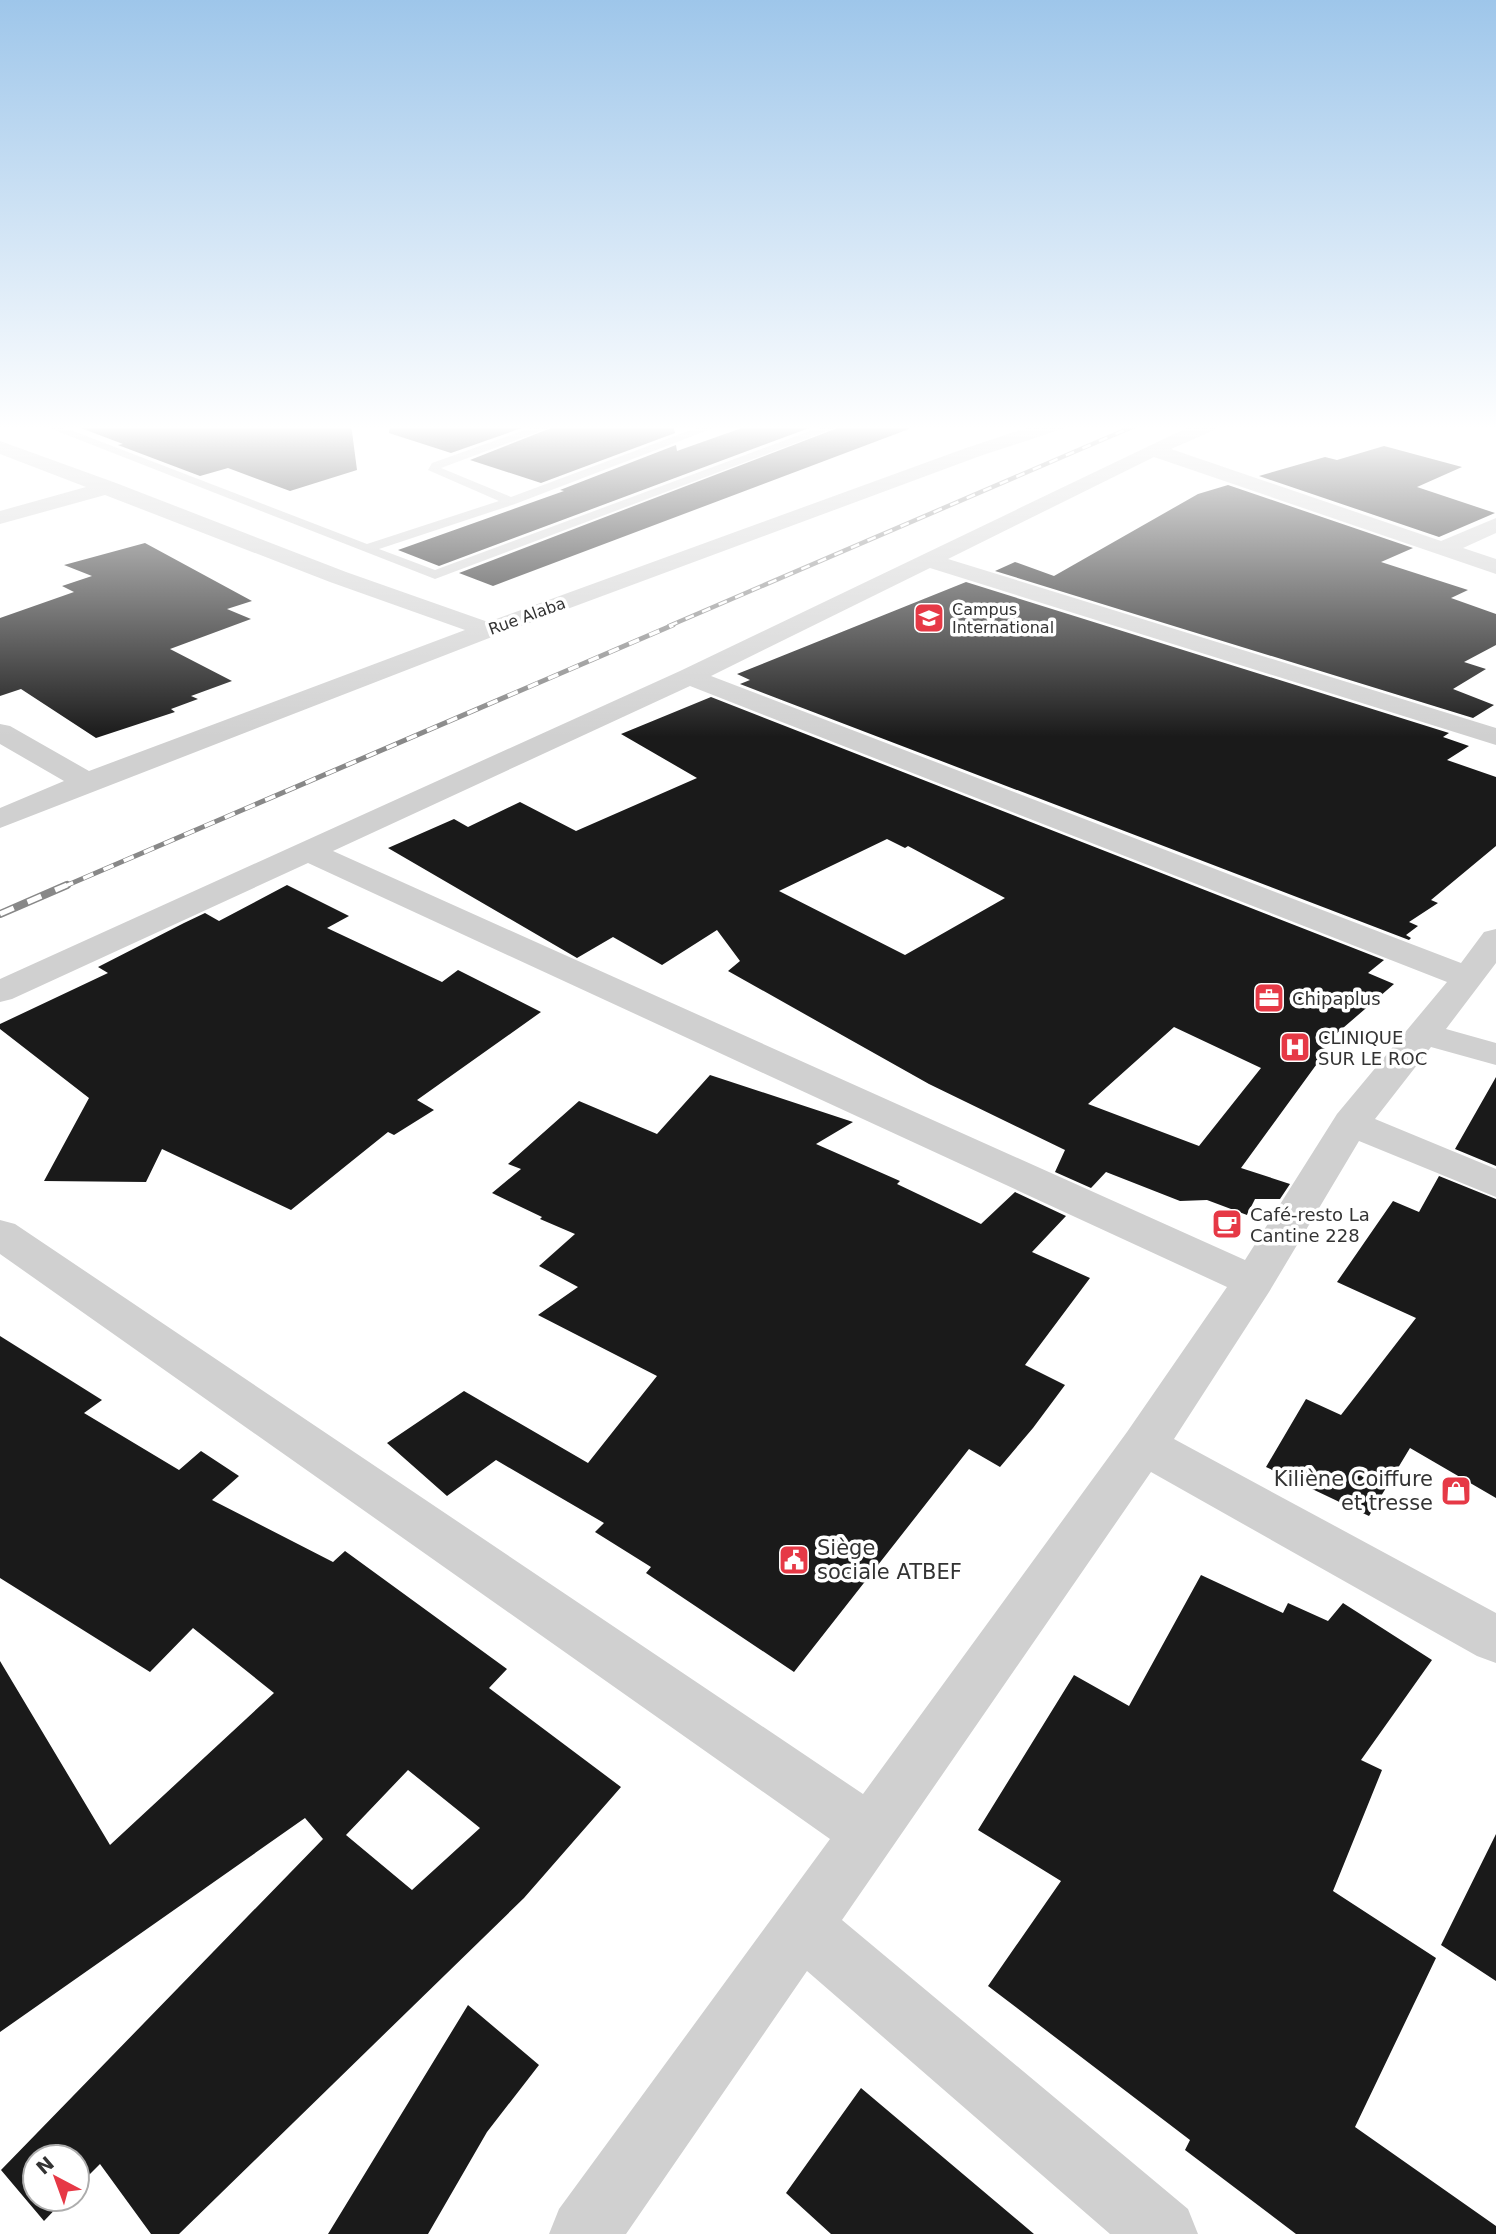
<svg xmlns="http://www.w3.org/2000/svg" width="1496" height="2234" font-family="'DejaVu Sans',sans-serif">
	<rect width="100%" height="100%" fill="#fff"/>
	<path fill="#1a1a1a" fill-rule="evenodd" d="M82 424H351L357 470 290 491 228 468 200 476 118 445 123 444 81 428Z
		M390 424H533L451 453 389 433Z
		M561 424H673L675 433 541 483 470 460Z
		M753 424H820L439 566 398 550 564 491 560 490 676 445 677 451Z
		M848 424H908L909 429 493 586 459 573Z
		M1384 446 1462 467 1417 487 1495 513 1439 537 1259 476 1325 457 1337 460Z
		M1228 485 1413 548 1381 562 1468 590 1451 598 1496 614V645L1464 662 1486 669 1453 689 1494 705 1473 718 995 571 1015 562 1054 576 1198 494Z
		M145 543 252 601 227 609 251 619 170 649 232 681 191 696 198 699 171 709 175 712 96 738 21 689 0 696V618L74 592 62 586 92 576 64 565Z
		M966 582 1449 733 1443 737 1469 746 1447 760 1496 777V846L1431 900 1438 903 1409 922 1418 926 1406 935 1411 938 1409 940 740 684 750 680 737 674Z
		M711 697 1384 960 1368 973 1394 984 1321 1047 1327 1050 1241 1168 1290 1184 1280 1199H1255L1247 1215 1207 1200 1180 1201 1106 1172 1091 1188 1055 1172 1065 1150 929 1084 728 971 740 961 717 930 662 965 613 937 577 958 388 848 454 819 468 827 520 802 576 831 697 778 621 734ZM887 839 905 848 908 846 1005 898 905 955 779 891ZM1174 1027 1261 1068 1199 1146 1088 1104Z
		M287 885 349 916 327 928 442 982 458 970 541 1012 417 1100 434 1110 394 1135 388 1132 291 1210 162 1149 146 1182 44 1181 89 1098 0 1029V1024L108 973 98 967 184 923 205 913 219 921Z
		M710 1075 853 1122 816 1144 900 1181 897 1184 981 1224 1015 1192 1066 1216 1032 1252 1090 1278 1025 1365 1065 1385 1033 1428 1000 1467 969 1449 794 1672 646 1573 651 1567 595 1532 604 1523 496 1460 447 1496 387 1443 464 1391 588 1463 657 1376 538 1315 578 1287 539 1266 575 1234 540 1219 542 1217 492 1193 521 1169 508 1164 579 1101 657 1134Z
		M1496 1077V1166L1455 1149Z
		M1439 1176 1496 1199V1498L1410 1448 1369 1516 1266 1467 1306 1399 1341 1415 1416 1318 1337 1282 1393 1201 1419 1212Z
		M0 1336 102 1400 84 1413 179 1470 201 1451 239 1476 212 1500 333 1562 345 1551 507 1669 489 1688 621 1787 524 1898 179 2234H151L100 2164 77 2187V2157H35V2199H65L44 2221 1 2170 323 1839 305 1818 0 2032V1661L110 1845 274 1693 193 1628 150 1672 0 1578ZM408 1770 480 1828 412 1890 346 1835Z
		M1201 1575 1283 1613 1288 1603 1328 1621 1343 1603 1432 1660 1361 1760 1382 1770 1333 1891 1436 1958 1355 2127 1496 2226V2234H1296L1185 2150 1190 2140 988 1986 1061 1881 978 1830 1074 1675 1129 1706Z
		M1496 1834V1981L1441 1945Z
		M468 2005 539 2065 487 2132 428 2234H328Z
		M861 2088 1034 2234H831L786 2193Z"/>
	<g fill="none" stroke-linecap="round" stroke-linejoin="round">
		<path fill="#d0d0d0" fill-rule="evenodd" d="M39 424H55L367 544 499 501 428 470 432 463 542 424H559L441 468 511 497 707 424H724L515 504 379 549 435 570 829 424H846L435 579Z"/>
		<path fill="#d0d0d0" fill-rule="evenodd" d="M1038 424H1067L1065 428 980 456 497 635 0 828V808L64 781 0 744V724L10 726 89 771 465 630 330 582 105 495 0 524V511L86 487 0 454V441L116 483 346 572 488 622 966 448Z
			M1195 424H1221L1219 428 1171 449 1441 541 1496 518V533L1463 548 1496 559V574L1154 457 948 559 1496 728V745L930 568 711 676 1461 963 1484 932 1496 929V963L1446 1029 1496 1043V1065L1431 1047 1375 1119 1496 1169V1197L1359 1141 1269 1292 1174 1439 1496 1613V1663L1477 1656 1151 1472 842 1920 1188 2209 1198 2234H1110L807 1971 626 2234H549L559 2209 830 1839 0 1254V1220L15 1224 863 1794 1127 1432 1227 1287 308 863 12 999 0 1002V979L680 671ZM690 686 1447 982 1337 1114 1245 1260 333 851Z"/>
		<g stroke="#888" stroke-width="4.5">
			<path id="rail-far2" d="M669 626 1139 424"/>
		</g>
		<g stroke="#888" stroke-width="5">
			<path id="rail-far1" d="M63 887 673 625"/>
		</g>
		<g stroke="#888" stroke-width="8">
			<path id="rail" d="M0 914 67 885"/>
		</g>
		<use href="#rail-far2" stroke="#fff" stroke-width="2.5" stroke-dasharray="9" stroke-linecap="butt"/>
		<use href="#rail-far1" stroke="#fff" stroke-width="3.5" stroke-dasharray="11" stroke-linecap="butt"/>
		<use href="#rail" stroke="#fff" stroke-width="5" stroke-dasharray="15" stroke-linecap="butt"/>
	</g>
	<linearGradient id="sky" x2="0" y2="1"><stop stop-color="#9ec6ea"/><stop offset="0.58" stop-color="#fff"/><stop offset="1" stop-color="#fff" stop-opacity="0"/></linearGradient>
	<rect width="1496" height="737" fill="url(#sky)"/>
	<defs>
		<g id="university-square" transform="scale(1.575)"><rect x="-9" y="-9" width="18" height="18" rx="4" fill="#e63946" stroke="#fff"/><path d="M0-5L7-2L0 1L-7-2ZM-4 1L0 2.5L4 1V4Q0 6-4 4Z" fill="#fff"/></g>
		<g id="office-square" transform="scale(1.575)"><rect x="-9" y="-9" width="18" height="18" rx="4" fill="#e63946" stroke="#fff"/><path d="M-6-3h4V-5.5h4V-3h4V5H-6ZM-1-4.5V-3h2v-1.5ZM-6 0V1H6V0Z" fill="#fff"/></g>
		<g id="hospital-square" transform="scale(1.575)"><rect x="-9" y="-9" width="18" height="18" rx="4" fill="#e63946" stroke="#fff"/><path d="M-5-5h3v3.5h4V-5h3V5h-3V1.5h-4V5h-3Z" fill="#fff"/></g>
		<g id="cafe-square" transform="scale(1.575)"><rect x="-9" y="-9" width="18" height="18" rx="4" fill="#e63946" stroke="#fff"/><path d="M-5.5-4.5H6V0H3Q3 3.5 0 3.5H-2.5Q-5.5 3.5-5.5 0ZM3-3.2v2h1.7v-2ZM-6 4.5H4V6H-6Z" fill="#fff"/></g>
		<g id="shop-square" transform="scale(1.575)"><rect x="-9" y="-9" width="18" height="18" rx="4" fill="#e63946" stroke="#fff"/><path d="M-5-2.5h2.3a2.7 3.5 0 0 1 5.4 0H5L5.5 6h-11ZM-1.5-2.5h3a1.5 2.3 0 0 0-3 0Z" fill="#fff"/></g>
		<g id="civic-square" transform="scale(1.575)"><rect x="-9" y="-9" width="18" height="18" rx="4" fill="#e63946" stroke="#fff"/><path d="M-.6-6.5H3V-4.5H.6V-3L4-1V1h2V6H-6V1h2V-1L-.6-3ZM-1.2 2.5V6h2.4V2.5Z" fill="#fff"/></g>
	</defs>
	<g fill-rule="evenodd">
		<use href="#university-square" x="929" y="618"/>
		<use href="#office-square" x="1269" y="998"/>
		<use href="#hospital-square" x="1295" y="1047"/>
		<use href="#cafe-square" x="1227" y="1224"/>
		<use href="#shop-square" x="1456" y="1491"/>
		<use href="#civic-square" x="794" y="1560"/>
	</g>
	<g text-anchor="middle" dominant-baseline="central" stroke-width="7" stroke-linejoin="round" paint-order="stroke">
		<g font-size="16" fill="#333" stroke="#fff" text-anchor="start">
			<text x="952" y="609">Campus<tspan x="952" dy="18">International</tspan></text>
		</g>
		<g font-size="16" fill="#333" stroke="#fff">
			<text transform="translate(527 616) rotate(-20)">Rue Alaba</text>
		</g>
		<g font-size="18" fill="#333" stroke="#fff" text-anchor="start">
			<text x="1292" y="998">Chipaplus</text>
			<text x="1318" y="1037">CLINIQUE<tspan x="1318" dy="21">SUR LE ROC</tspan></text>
			<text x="1250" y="1214">Café-resto La<tspan x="1250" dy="21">Cantine 228</tspan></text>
		</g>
		<g font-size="21" fill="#333" stroke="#fff" text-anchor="end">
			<text x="1433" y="1479">Kiliène Coiffure<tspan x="1433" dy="24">et tresse</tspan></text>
			<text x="817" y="1548" text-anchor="start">Siège<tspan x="817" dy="24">sociale ATBEF</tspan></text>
		</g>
	</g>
	<g transform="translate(56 2178) rotate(319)"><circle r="33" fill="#ffffff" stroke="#adadad" stroke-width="2"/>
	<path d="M0-5L12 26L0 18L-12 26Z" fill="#e63946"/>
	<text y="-10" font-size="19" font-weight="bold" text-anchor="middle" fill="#333333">N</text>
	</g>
</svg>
